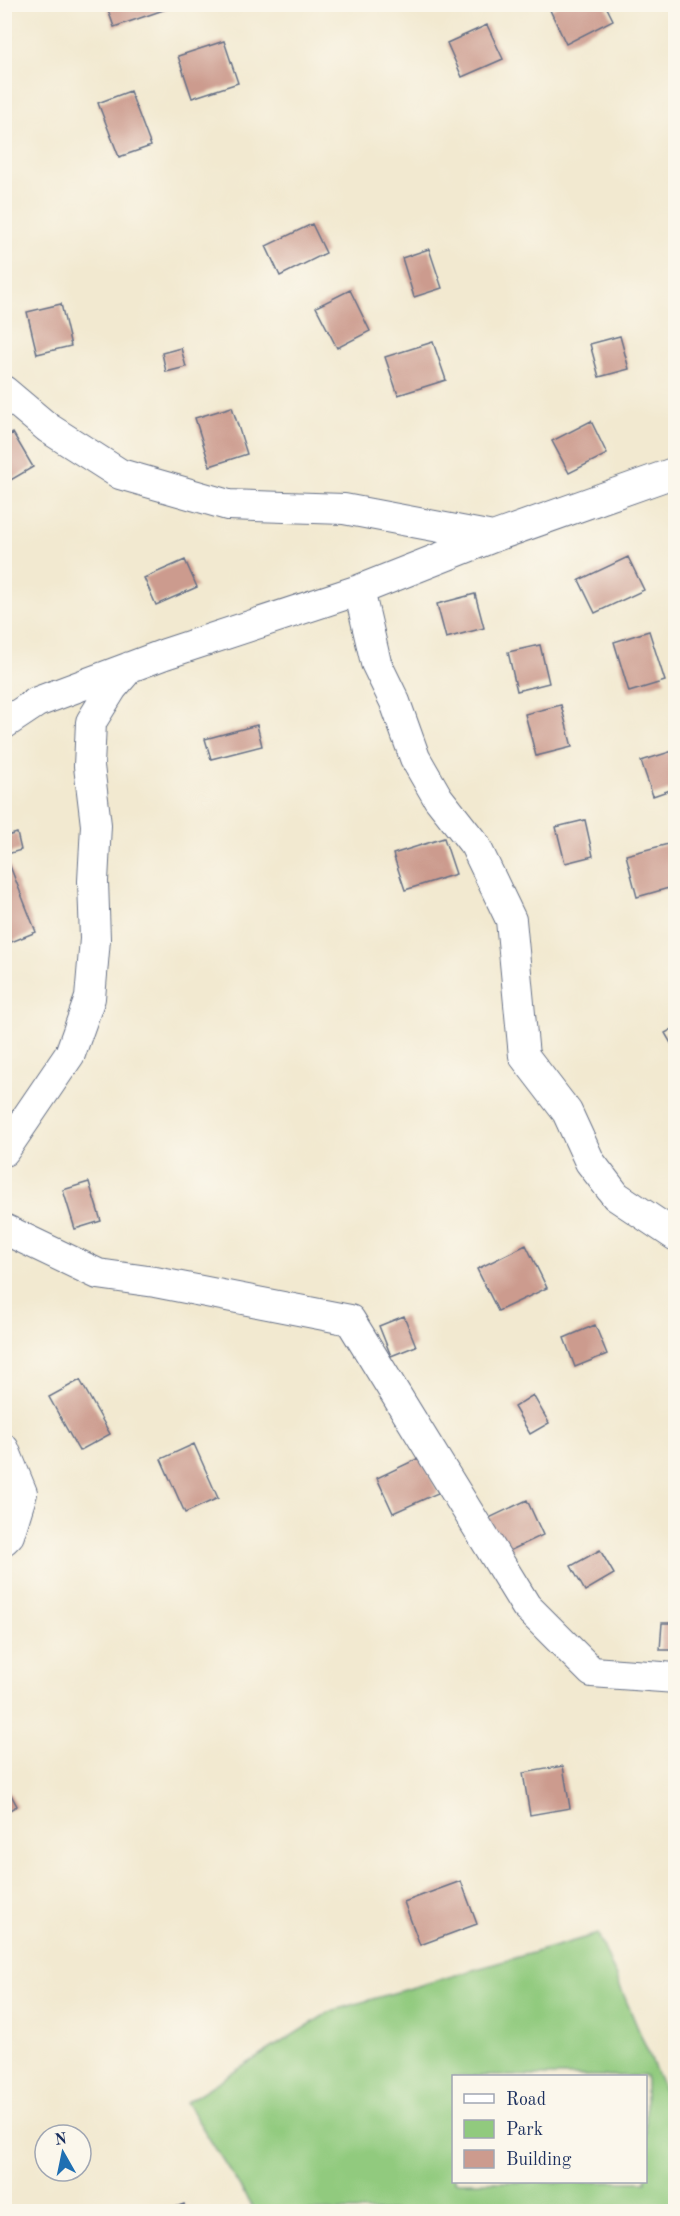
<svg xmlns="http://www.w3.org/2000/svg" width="680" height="2216" font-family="'Old Standard TT',serif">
	<rect width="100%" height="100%" fill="#fbf7ec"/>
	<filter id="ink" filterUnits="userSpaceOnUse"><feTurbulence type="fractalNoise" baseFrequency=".0167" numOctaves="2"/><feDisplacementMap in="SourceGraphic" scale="12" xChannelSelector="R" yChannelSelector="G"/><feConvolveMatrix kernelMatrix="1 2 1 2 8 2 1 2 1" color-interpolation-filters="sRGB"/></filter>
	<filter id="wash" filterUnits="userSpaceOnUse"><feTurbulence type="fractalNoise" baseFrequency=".008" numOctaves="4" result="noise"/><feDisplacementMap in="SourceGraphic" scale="24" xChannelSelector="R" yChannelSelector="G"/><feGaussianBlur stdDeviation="1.35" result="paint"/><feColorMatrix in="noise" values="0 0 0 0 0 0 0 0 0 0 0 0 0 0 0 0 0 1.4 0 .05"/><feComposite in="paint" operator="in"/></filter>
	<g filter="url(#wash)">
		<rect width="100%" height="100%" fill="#f2e9d0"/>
		<path fill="#91ca7e" stroke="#567c6e" stroke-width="1.5" fill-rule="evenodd" d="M598 1934 675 2116V2211H255L186 2102 331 2011ZM454 2076H646V2182H454Z"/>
		<g id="blocks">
			<path fill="#cc9b8e" d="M106 4H178V5L114 27Z
				M561 4H605L613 20 566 44 550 10Z
				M487 25 503 59 462 77 447 43Z
				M224 41 238 83 192 98 178 56Z
				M130 91 151 146 119 157 98 103Z
				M312 224 326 253 280 276 266 246Z
				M429 249 442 288 414 297 402 258Z
				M350 290 370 331 337 348 316 307Z
				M61 304 71 346 37 354 27 312Z
				M620 336 629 369 599 377 590 344Z
				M433 342 446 380 398 395 385 357Z
				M181 348 186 367 166 372 162 353Z
				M232 407 247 454 210 466 195 418Z
				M591 421 607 454 569 473 552 441Z
				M13 433 33 467 4 484V438Z
				M628 557 644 590 595 613 579 580Z
				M185 560 197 587 156 605 144 578Z
				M475 594 484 628 446 638 437 604Z
				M649 631 665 681 629 692 614 642Z
				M540 645 549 683 517 691 508 652Z
				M561 705 572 747 536 756 525 714Z
				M257 725 262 746 211 759 205 739Z
				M676 750V788L653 796 641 761Z
				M585 820 593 856 565 863 556 827Z
				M17 833 21 850 4 855V837Z
				M444 838 456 874 405 890 393 854Z
				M676 842V886L637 897 626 855Z
				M8 861 36 932 4 945V862Z
				M676 1027V1052L665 1033Z
				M89 1182 101 1221 75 1229 63 1190Z
				M526 1245 547 1288 498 1311 477 1269Z
				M404 1316 416 1346 391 1356 379 1326Z
				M595 1325 607 1354 575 1367 564 1338Z
				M80 1380 110 1434 79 1451 49 1397Z
				M533 1395 549 1423 530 1434 514 1407Z
				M194 1444 218 1498 185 1513 161 1459Z
				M421 1457 438 1493 393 1513 377 1478Z
				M527 1500 543 1535 503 1554 487 1519Z
				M600 1550 614 1574 585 1591 571 1566Z
				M662 1623H676V1650H660Z
				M563 1766 570 1808 530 1815 523 1773Z
				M4 1782 17 1806 4 1813Z
				M461 1881 477 1924 420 1945 404 1902Z
				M184 2204 186 2212H164V2211Z"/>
		</g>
	</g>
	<g filter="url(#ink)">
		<use href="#blocks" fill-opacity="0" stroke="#667086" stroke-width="1.5"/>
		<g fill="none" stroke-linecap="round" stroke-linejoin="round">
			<g stroke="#667086" stroke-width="32">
				<path id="minor" d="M4 391 48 428 120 474 228 505 344 509 493 537
					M359 590 376 663 395 702 415 758 438 798 475 845 511 920 524 1056 567 1112 590 1162 616 1196 676 1236
					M4 724 37 702 165 654 359 590 493 537 676 472
					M4 1151 70 1054 90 998 95 939 93 881 96 825 89 766 91 722 112 688 130 667
					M4 1229 98 1274 155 1282 350 1320 526 1606 592 1672 676 1678
					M4 1449 22 1493 9 1535 4 1540"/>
			</g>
			<use href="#minor" stroke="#fff" stroke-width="30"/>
		</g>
	</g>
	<rect width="680" height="2216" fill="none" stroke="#fbf7ec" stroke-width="24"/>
	<rect x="452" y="2075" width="195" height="108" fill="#fbf7ec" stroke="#a1a7b3" stroke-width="1.5"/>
	<rect x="464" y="2094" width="30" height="9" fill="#ffffff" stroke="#a1a7b3" stroke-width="1.5"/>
	<text x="506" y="2105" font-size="18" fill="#1b2f5e">Road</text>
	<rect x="464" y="2120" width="30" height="18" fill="#91ca7e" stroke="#a1a7b3" stroke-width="1.5"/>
	<text x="506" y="2135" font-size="18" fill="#1b2f5e">Park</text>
	<rect x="464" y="2150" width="30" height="18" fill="#cc9b8e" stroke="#a1a7b3" stroke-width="1.5"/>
	<text x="506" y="2165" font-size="18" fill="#1b2f5e">Building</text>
	<g transform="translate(63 2153) rotate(351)"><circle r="28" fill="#fbf7ec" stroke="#a1a7b3" stroke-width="1.5"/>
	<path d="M0-4.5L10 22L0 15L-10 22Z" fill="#1f6fb2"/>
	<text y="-9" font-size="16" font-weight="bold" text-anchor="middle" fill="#1b2f5e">N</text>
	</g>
</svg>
